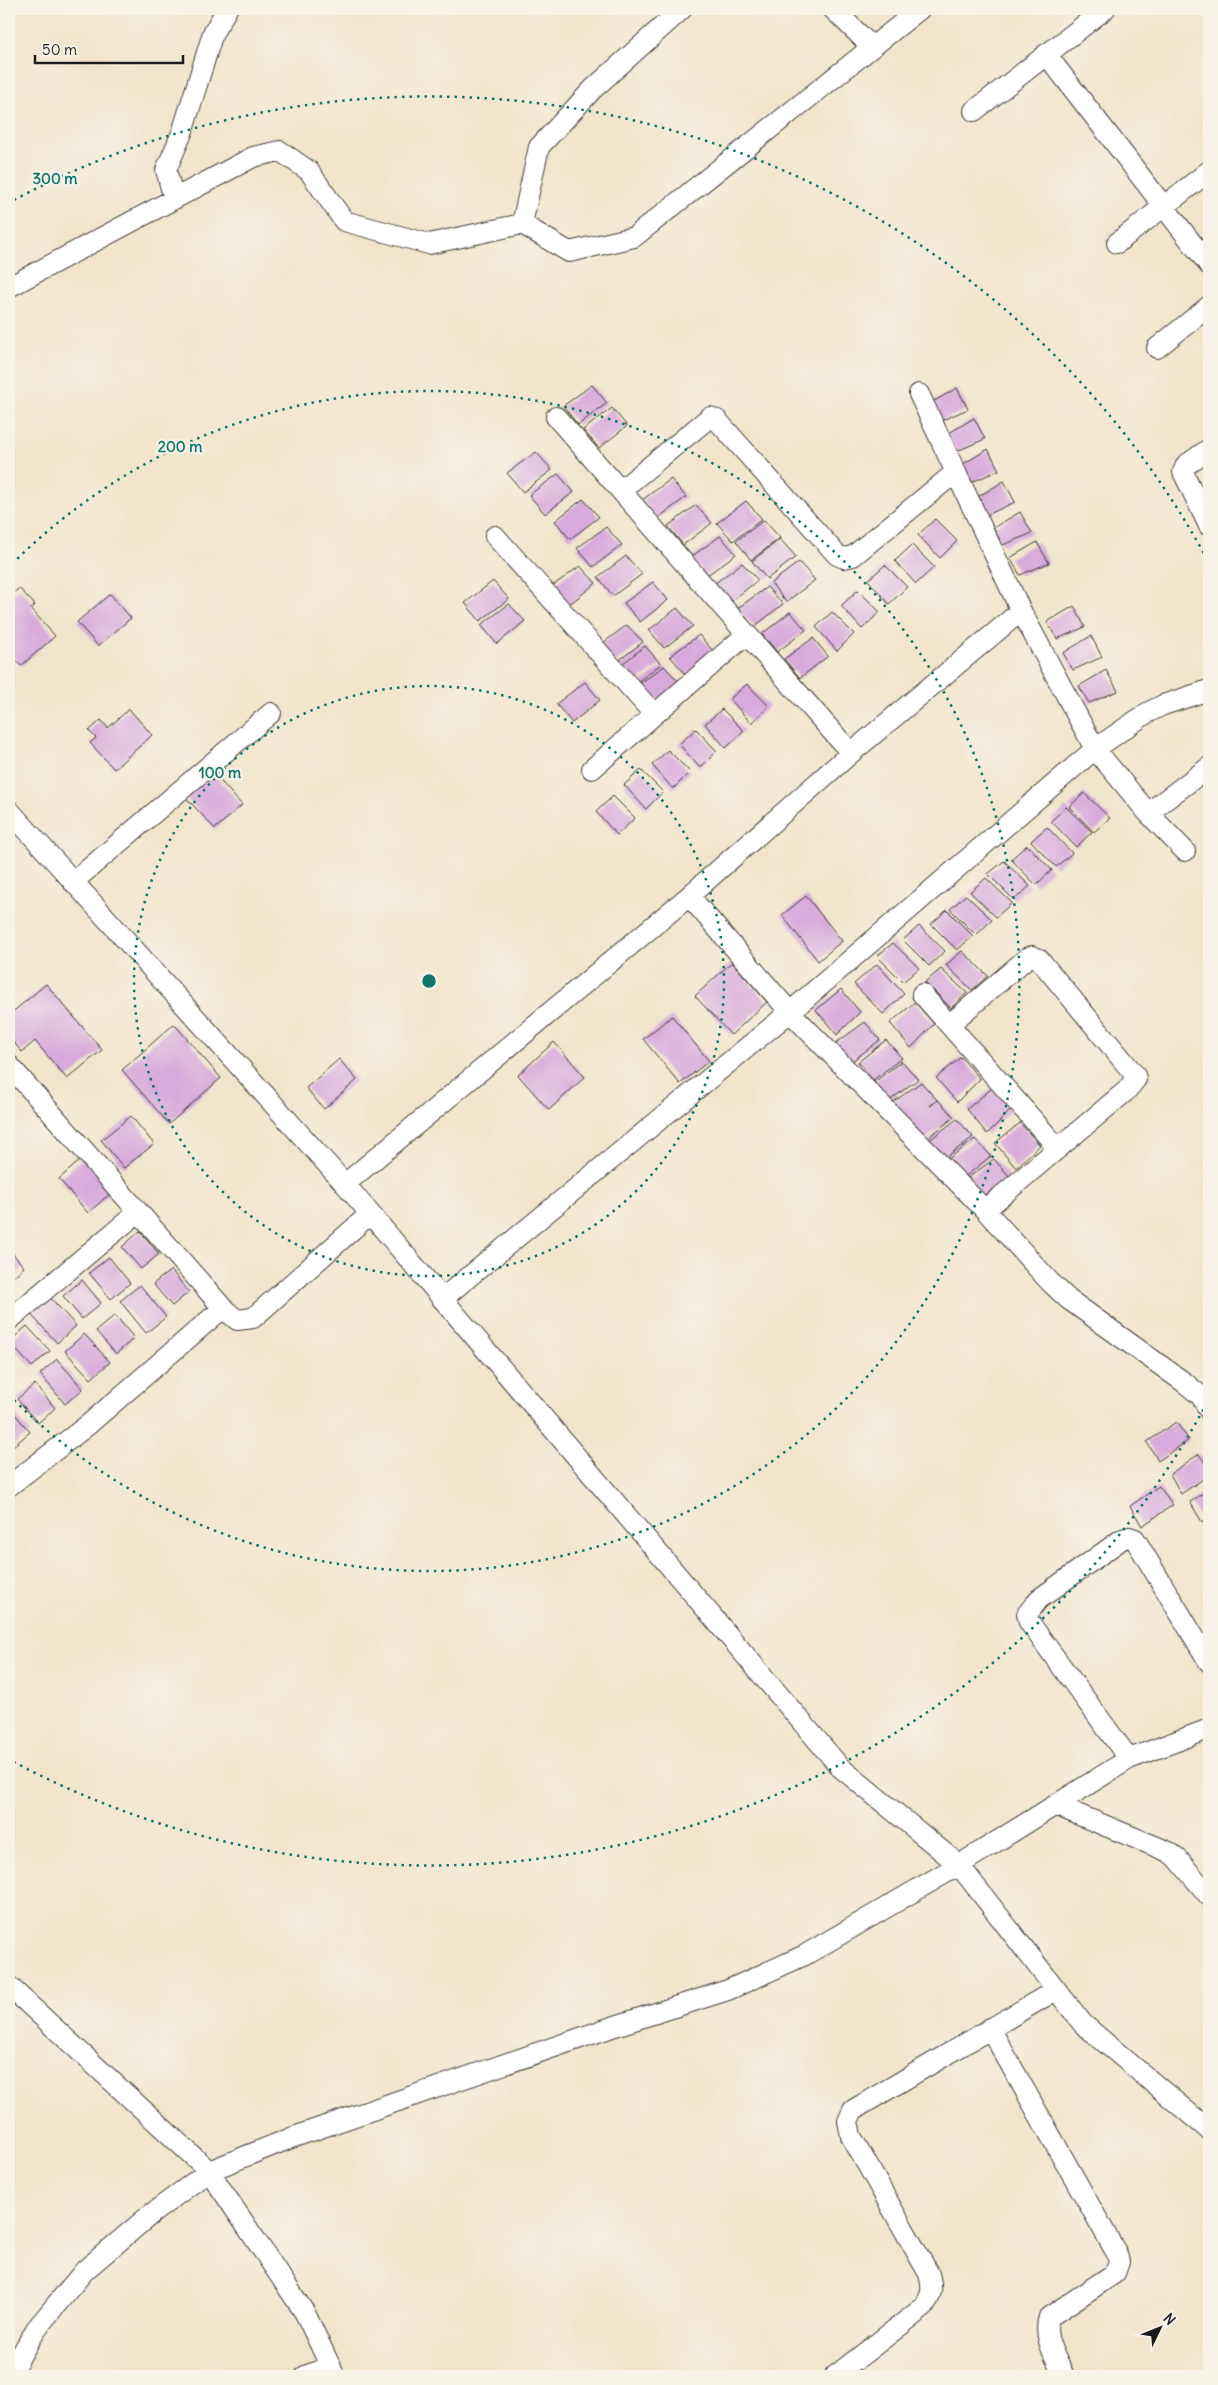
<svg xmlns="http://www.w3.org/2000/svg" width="1218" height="2385" font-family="Delius,sans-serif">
	<rect width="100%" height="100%" fill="#f7f3e8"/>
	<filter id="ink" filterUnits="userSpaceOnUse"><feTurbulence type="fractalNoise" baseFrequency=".02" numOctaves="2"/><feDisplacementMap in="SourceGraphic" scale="10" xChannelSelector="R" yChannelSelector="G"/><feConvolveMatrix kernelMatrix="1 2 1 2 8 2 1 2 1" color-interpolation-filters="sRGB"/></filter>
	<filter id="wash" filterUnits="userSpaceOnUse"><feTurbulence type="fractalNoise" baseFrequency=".0096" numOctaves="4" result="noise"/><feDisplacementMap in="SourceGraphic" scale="20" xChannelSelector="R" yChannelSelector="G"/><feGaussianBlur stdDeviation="1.12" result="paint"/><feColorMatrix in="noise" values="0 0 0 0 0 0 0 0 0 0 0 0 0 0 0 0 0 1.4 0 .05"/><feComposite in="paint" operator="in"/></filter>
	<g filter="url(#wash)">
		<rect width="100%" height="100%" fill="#f1e5cb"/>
		<g id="blocks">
			<path fill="#d8a9dc" d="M592 385 607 403 578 425 563 406Z
				M957 388 968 409 940 421 929 404Z
				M612 408 627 426 599 448 583 430Z
				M974 418 985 439 957 451 946 435Z
				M988 449 999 470 970 483 960 466Z
				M536 452 552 470 523 492 507 473Z
				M558 474 574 492 545 514 529 495Z
				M671 479 686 497 657 519 642 500Z
				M1004 481 1015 502 987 515 976 498Z
				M583 499 599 517 570 539 555 521Z
				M746 501 762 519 733 541 717 523Z
				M696 505 712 523 683 545 668 526Z
				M1020 512 1032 533 1003 545 993 528Z
				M935 519 957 541 940 558 918 535Z
				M764 520 780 538 751 560 736 541Z
				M606 527 622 545 593 567 577 548Z
				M720 536 736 554 706 576 691 557Z
				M780 539 796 557 767 579 752 561Z
				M1037 542 1049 563 1020 575 1010 558Z
				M912 545 934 567 916 584 895 561Z
				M626 556 642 574 613 596 598 577Z
				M799 562 815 580 786 602 771 583Z
				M742 563 758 580 729 603 714 584Z
				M885 565 907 587 889 604 868 580Z
				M580 566 596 583 567 606 551 587Z
				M493 581 509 599 480 621 465 603Z
				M653 582 668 600 640 622 624 603Z
				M767 587 783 604 754 627 738 608Z
				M19 588 35 605 31 609 55 636 21 666 9 652V598Z
				M858 590 880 612 862 629 841 606Z
				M110 594 131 618 98 646 77 622Z
				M509 604 525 621 497 644 481 625Z
				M1074 606 1085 627 1057 639 1047 622Z
				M677 608 693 626 664 648 649 630Z
				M790 612 806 630 777 652 762 634Z
				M832 612 854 634 837 651 816 627Z
				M627 625 643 642 614 664 599 646Z
				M699 635 714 652 686 675 670 656Z
				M1091 636 1102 657 1073 670 1063 653Z
				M813 638 828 656 800 678 784 659Z
				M645 646 661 664 632 686 617 668Z
				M664 666 680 683 651 706 635 687Z
				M1106 670 1118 691 1089 703 1079 686Z
				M585 682 600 700 572 723 556 704Z
				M747 684 769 706 751 723 730 699Z
				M129 709 152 735 114 769 90 743 96 738 89 731 101 720 108 728Z
				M722 709 744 731 726 748 705 724Z
				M696 729 717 751 700 768 679 744Z
				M668 750 690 772 673 789 652 765Z
				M205 764 242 805 215 829 178 789Z
				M641 770 663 792 646 809 624 785Z
				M1084 793 1110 818 1094 832 1069 807Z
				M613 796 635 818 617 835 596 812Z
				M1066 807 1092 832 1076 847 1051 821Z
				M1047 827 1072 853 1056 867 1031 841Z
				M1027 845 1052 870 1036 885 1011 859Z
				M1004 861 1030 886 1014 900 988 874Z
				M986 878 1012 903 996 917 970 892Z
				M966 895 992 920 976 935 950 909Z
				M806 896 842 941 818 961 782 915Z
				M947 910 973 936 957 950 931 924Z
				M919 926 945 951 929 966 903 940Z
				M893 943 919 968 903 982 877 956Z
				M962 951 988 976 972 990 946 965Z
				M732 962 767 1002 731 1035 695 996Z
				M877 964 904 994 883 1014 854 984Z
				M941 969 967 993 951 1008 925 982Z
				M46 984 102 1050 67 1079 35 1041 22 1052 9 1037V1015Z
				M841 989 860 1012 837 1035 816 1010Z
				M915 1002 934 1024 911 1048 890 1023Z
				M672 1016 709 1061 680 1084 643 1039Z
				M865 1022 880 1040 851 1062 836 1043Z
				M174 1024 221 1078 169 1124 122 1070Z
				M886 1040 902 1058 873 1080 858 1062Z
				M554 1042 585 1077 549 1110 518 1075Z
				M961 1057 980 1079 957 1102 936 1078Z
				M339 1059 357 1080 324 1109 306 1088Z
				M902 1061 918 1079 889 1101 874 1082Z
				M921 1082 937 1100 930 1106 938 1100 954 1117 925 1140 892 1103Z
				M992 1088 1011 1110 987 1134 967 1109Z
				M131 1116 154 1144 124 1168 101 1140Z
				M957 1119 973 1137 944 1159 928 1141Z
				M1020 1123 1040 1145 1016 1168 995 1143Z
				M975 1139 991 1156 962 1179 947 1160Z
				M84 1157 113 1191 88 1213 59 1179Z
				M994 1159 1010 1177 980 1199 965 1180Z
				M140 1231 159 1254 141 1269 122 1247Z
				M9 1249 24 1267 9 1281Z
				M109 1257 130 1283 111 1299 89 1273Z
				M171 1270 189 1292 172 1306 153 1284Z
				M82 1280 101 1303 82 1319 63 1296Z
				M140 1285 166 1317 146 1333 120 1301Z
				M48 1295 76 1326 57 1343 29 1312Z
				M115 1315 134 1338 116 1354 96 1331Z
				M27 1326 50 1351 32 1367 9 1342Z
				M84 1334 110 1362 91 1379 65 1351Z
				M57 1359 83 1389 65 1404 40 1374Z
				M35 1384 55 1408 38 1423 17 1399Z
				M9 1407 30 1432 12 1447 9 1443Z
				M1176 1422 1189 1440 1158 1461 1147 1442Z
				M1199 1454 1209 1469V1475L1181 1494 1170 1474Z
				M1159 1486 1173 1505 1142 1526 1130 1506Z
				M1209 1489V1517L1202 1522 1190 1502Z"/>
		</g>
	</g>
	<g filter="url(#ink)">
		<use href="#blocks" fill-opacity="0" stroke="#3c3a36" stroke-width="1"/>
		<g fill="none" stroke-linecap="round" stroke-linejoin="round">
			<g stroke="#3c3a36" stroke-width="22">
				<path id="minor" d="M682 9 593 89 539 147 522 224 569 252 634 237 920 9
					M833 9 872 47
					M1046 54 1209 265
					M974 111 1105 9
					M174 199 166 170 182 133 213 33 227 9
					M1117 243 1209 171
					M9 287 253 157 280 151 309 171 344 221 429 244 522 224
					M1157 348 1209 306
					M919 394 1021 611 1095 749 1148 813 1185 851
					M556 417 851 753
					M1209 449 1186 465 1183 472 1209 526
					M621 490 710 417 717 420 837 555 844 558 853 556 956 472
					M495 536 654 714
					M592 769 747 634
					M9 810 345 1184 840 1767 959 1865 1083 2024 1209 2130
					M1148 813 1209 767
					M73 882 271 713
					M689 896 790 1012 985 1210 1050 1282 1068 1299 1185 1383 1201 1396 1209 1410
					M922 994 1057 1147
					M950 1024 1027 958 1032 956 1039 959 1135 1075 1136 1079 1126 1091 985 1210
					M9 1065 223 1308 237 1320 253 1318 370 1214
					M345 1184 689 896 851 753 1021 611
					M442 1299 790 1012 1095 749 1147 713 1163 705 1209 690
					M9 1320 137 1213
					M9 1486 89 1424 223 1308
					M1129 1759 1029 1622 1027 1614 1039 1599 1122 1539 1129 1537 1135 1539 1209 1662
					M1055 1805 1169 1852 1178 1859 1209 1896
					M9 1986 209 2171 305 2313 335 2376
					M990 2028 1117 2254 1119 2262 1115 2273 1049 2317C1042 2337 1056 2358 1064 2376
					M9 2376 36 2329 85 2270 150 2215 209 2171 291 2138 612 2027 728 1990 805 1955 959 1865 1129 1759 1209 1729
					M305 2376 331 2366
					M835 2376 924 2307C932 2294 933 2289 929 2274L851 2136 848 2121 853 2110 1056 1990"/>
			</g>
			<use href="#minor" stroke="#fff" stroke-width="20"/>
		</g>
	</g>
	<g fill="none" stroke="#0f766e" stroke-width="2.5" stroke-dasharray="2.5 5">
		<circle cx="429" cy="981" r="295"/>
		<path d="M12 564A590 590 0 1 1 12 1398"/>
		<path d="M1207 1403A885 885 0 0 1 14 1762M14 200A885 885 0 0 1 1207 559"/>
	</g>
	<circle cx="429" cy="981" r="8" fill="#0f766e" stroke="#f7f3e8" stroke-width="2.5"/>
	<g font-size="15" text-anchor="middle" font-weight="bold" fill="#0f766e" stroke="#f7f3e8" stroke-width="4.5" stroke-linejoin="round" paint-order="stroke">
		<text x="55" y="184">300 m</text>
		<text x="180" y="452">200 m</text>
		<text x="220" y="778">100 m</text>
	</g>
	<rect width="1218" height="2385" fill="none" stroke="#f7f3e8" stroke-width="30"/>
	<g transform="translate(1160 2328) rotate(47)" stroke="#f7f3e8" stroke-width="4" paint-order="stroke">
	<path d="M0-4L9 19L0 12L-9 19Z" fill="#1c1c1c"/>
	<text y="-8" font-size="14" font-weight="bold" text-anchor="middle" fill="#1c1c1c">N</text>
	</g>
	<path d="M35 55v8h148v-8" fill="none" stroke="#1c1c1c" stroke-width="2.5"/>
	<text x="42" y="55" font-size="15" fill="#1c1c1c" stroke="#f7f3e8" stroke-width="4" paint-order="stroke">50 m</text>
</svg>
